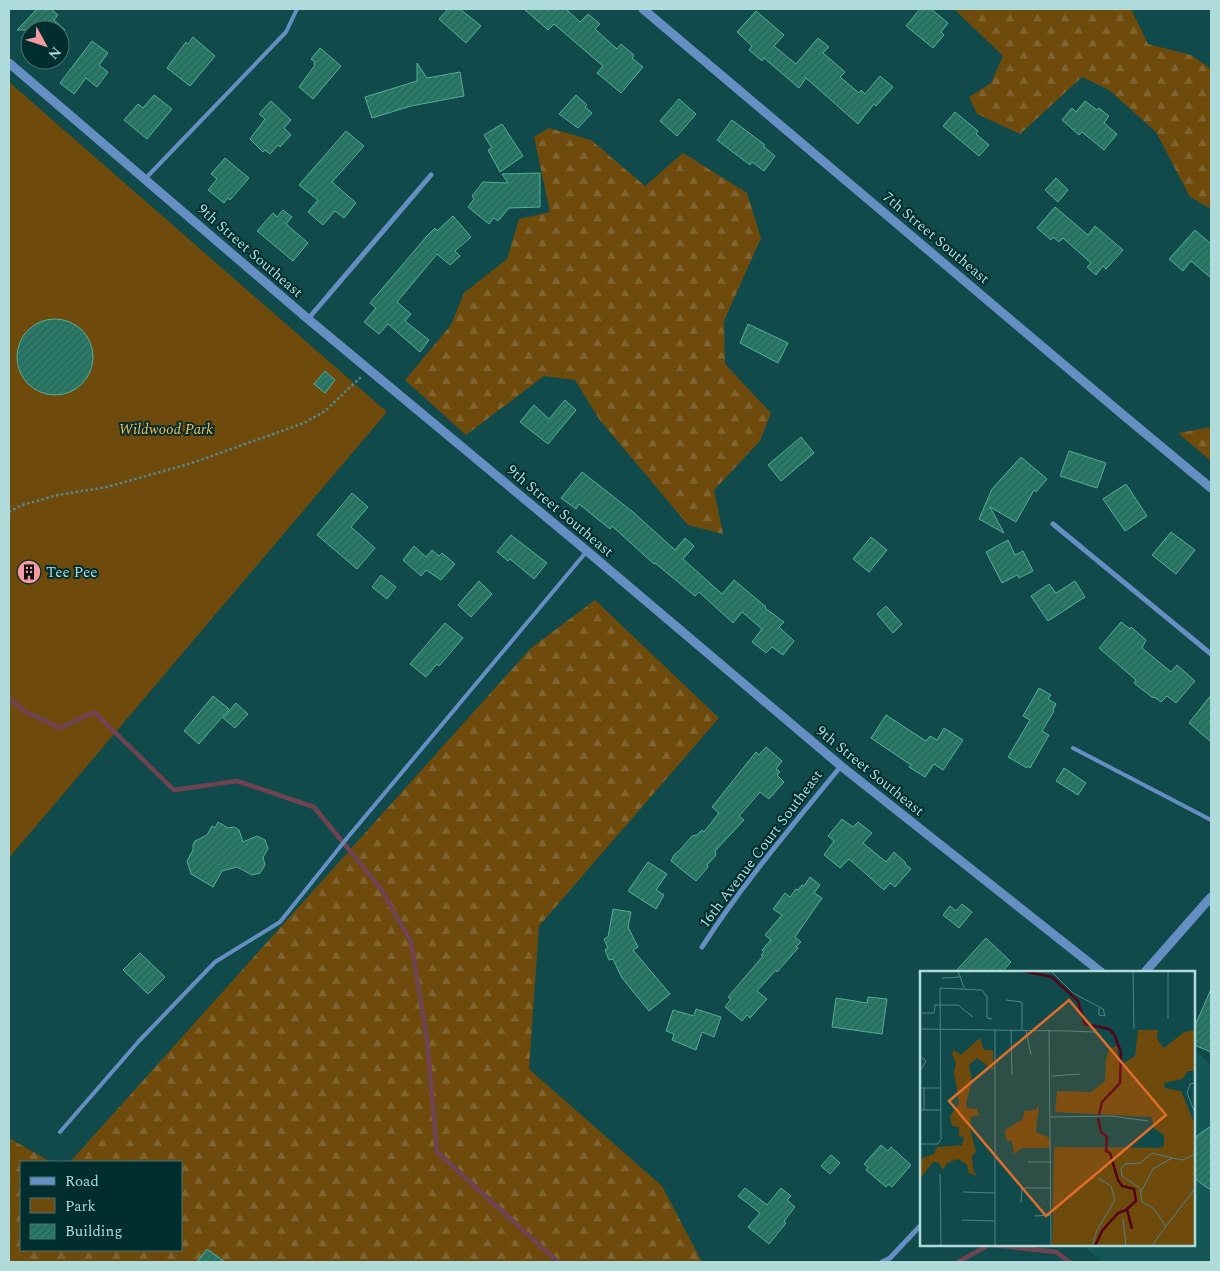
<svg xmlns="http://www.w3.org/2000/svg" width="1220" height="1271" font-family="Spectral,serif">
	<defs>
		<pattern id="forest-firs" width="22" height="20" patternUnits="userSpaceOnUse" patternTransform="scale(1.25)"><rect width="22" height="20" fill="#6e4a0c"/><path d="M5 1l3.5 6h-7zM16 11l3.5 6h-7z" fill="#80642f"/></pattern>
		<pattern id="building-hatch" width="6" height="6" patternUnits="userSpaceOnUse" patternTransform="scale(1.25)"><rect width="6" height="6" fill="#297b68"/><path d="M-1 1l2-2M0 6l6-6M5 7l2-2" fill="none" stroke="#2e6157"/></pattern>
	</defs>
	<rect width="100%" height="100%" fill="#104a4a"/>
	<path fill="#135757" d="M1194 1050 1211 1065V1262H1103L1082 1245H1194Z"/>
	<path fill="url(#forest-firs)" d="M954 9H1131L1148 44 1191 55 1211 69V209L1190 197 1156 132 1109 90 1082 77 1020 134 977 114 969 97 991 83 1003 56Z
		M549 128 591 140 645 186 683 153 747 193 761 238 724 321 725 364 771 413 760 441 714 490 723 534 688 525 599 419 575 380 544 376 466 435 405 380 451 325 464 293 507 259 519 219 550 212 534 137Z
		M1211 427V461L1178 433Z
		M595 600 719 718 539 926 529 1069 662 1186 702 1262H9V1138L51 1162H21V1250H181V1162H70L531 648Z"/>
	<path fill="#6e4a0c" d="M9 82 387 412 9 858Z"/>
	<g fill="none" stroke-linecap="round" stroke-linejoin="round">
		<path stroke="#704352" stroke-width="4.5" d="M9 698 24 711 60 728 94 712 174 790 237 781 314 807 381 889 411 942 427 1040 437 1152 558 1262
			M992 1245 1056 1252 1070 1262
			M958 1262 989 1245"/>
	</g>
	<path fill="url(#building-hatch)" stroke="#53af98" d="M37 9H51L58 15 54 20 65 30H17Z
		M448 9H460L481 26 466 43 439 19Z
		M524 9H566L580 22 588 14 600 24 595 29 617 49 621 44 634 55 632 58 643 67 621 93 597 73 603 66 554 24 548 30Z
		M920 9H931L948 23 941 32 944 35 933 48 906 26Z
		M756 11 784 35 774 46 796 64 818 38 829 47 823 53 845 72 840 77 859 93 861 90 865 94 880 76 893 87 876 106 874 104 858 124 806 78 799 88 764 58 762 61 749 50 752 46 737 32Z
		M193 37 215 56 190 86 167 68 186 42 188 44Z
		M92 41 108 53 99 65 108 72 97 87 86 78 74 94 60 83Z
		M320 48 341 66 313 99 299 87 315 65 314 64 315 62 311 59Z
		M417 63 427 78 460 72 464 96 411 106 372 118 365 97 417 81Z
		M154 95 172 109 147 139 124 120 138 104 143 108Z
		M576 95 587 105 585 107 592 113 578 128 559 114Z
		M679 99 696 114 677 136 660 121Z
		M271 101 291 120 284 128 291 135 280 147 278 145 270 154 265 150 263 152 250 139 265 119 259 114Z
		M1085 101 1097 110 1099 108 1109 116 1104 123 1117 134 1104 150 1082 132 1079 135 1062 120 1072 108 1076 112Z
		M955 112 978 131 976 134 989 145 979 156 943 126Z
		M732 120 765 145 763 146 775 156 764 171 752 162 750 165 717 140Z
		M502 124 523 156 500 172 488 150 492 148 484 135Z
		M346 131 364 146 332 182 356 203 344 218 335 211 323 225 308 212 318 200 299 185Z
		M225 158 249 178 230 200 228 198 224 203 208 190 217 179 211 174Z
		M540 173V207L509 208 498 221 494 218 489 224 468 207 474 199 472 196 483 182 508 183 502 174Z
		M1056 178 1068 190 1058 202 1045 190Z
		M1055 207 1088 235 1095 226 1123 250 1106 269 1103 266 1096 275 1087 267 1091 263 1063 238 1059 242 1053 237 1051 240 1037 228Z
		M283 210 292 217 286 224 308 243 293 261 257 231 273 213 277 217Z
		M453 216 471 237 455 251 460 256 450 265 437 254 397 302 411 314 405 321 429 340 420 352 388 324 379 334 364 322 376 308 370 303 427 236 435 228 437 231Z
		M1195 230 1211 244V278L1191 261 1183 271 1169 259Z
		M17 357a38 38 0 1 1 76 0a38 38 0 1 1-76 0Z
		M748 324 788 343 778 363 740 343Z
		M325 371 335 380 325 393 314 384Z
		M565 400 576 410 548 444 520 422 534 405 549 419Z
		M801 437 814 453 781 481 768 465Z
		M1069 451 1106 463 1097 488 1060 476Z
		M1021 457 1047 479 1036 492 1034 490 1016 522 990 507 1004 533 979 519 992 489Z
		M582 472 633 512 675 550 685 538 694 546 683 559 722 594 734 580 766 607 765 608 784 622 779 627 794 641 783 655 772 647 766 653 752 642 762 629 742 612 733 623 699 592 695 596 655 563 654 564 612 526 610 529 579 504 576 509 561 498Z
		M1126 484 1147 516 1125 531 1103 499Z
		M352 493 368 507 351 527 375 548 357 569 317 535Z
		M1171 532 1195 550 1176 574 1152 555Z
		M511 535 547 563 534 579 510 559 508 561 497 552Z
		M871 537 887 550 869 572 853 559Z
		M1008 540 1015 555 1023 551 1033 571 1019 578 1017 575 1002 583 986 552Z
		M414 546 426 557 432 550 439 556 442 553 455 564 441 580 426 570 421 576 403 560Z
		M381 575 396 587 387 599 372 587Z
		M479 581 492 594 471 617 458 605Z
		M1075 581 1085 597 1048 621 1031 596 1049 584 1056 593Z
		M886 606 902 624 893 633 877 614Z
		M1121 622 1130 629 1131 627 1146 640 1142 648 1171 672 1177 665 1195 681 1176 703 1167 696 1161 702 1154 697 1153 698 1134 683 1136 680 1099 648Z
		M445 623 463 638 439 666 437 664 426 677 410 664Z
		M1039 688 1051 695 1048 699 1056 704 1053 710 1054 711 1042 731 1049 735 1030 768 1028 766 1027 768 1008 757 1030 720 1023 716Z
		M1211 695V742L1189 723Z
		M213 696 229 709 199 744 184 731Z
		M236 703 248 714 235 728 223 718Z
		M886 715 926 741 930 736 937 740 944 728 963 740 943 770 934 764 925 777 909 767 911 765 871 738Z
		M766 747 782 761 776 769 780 772 777 775 784 782 769 799 760 792 739 816 744 820 715 851 716 855 707 865 708 867 696 881 671 861 674 855 680 850 692 836 697 835 702 830 704 832 719 813 712 807 756 752 759 755Z
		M1064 768 1086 783 1078 795 1056 781Z
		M842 819 853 827 858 822 872 833 863 843 886 862 894 852 906 863 905 864 911 869 895 887 890 883 884 890 849 859 840 868 824 855 834 841 828 836Z
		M218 822 228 828 234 827 239 830 243 842 257 836 265 840 268 849 263 857 265 865 260 873 252 875 237 867 222 871 213 887 191 874 187 861 193 850V845L195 841 207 835 212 826 215 828Z
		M648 862 667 874 656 890 664 895 656 909 628 891Z
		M810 877 820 885 814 893 822 898 795 937 801 942 796 947 798 948 777 972 776 970 757 991 767 999 750 1018 747 1015 742 1021 725 1007 731 999 728 997 763 956 761 955 764 952 762 950 771 940 765 935 782 915 773 909 785 893 790 897 796 889 798 890 802 885 804 886Z
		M962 904 972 912 959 928 943 915 950 906 956 911Z
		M613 909 631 912 628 927 638 947 633 950 670 994 649 1011 622 978 613 959 609 960 605 950 608 948 604 939 608 937Z
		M986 938 1011 962 1002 972H955Z
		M140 953 165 977 148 994 123 970Z
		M1211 989V1052L1194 1045V1028Z
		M868 997 887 999 882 1034 832 1027 836 998 867 1003Z
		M696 1009 721 1017 714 1037 702 1032 696 1050 672 1040 674 1034 666 1031 673 1010 694 1016Z
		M1211 1126V1190L1199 1182 1194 1176V1141L1198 1135Z
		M881 1145 888 1151 891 1147 911 1165 892 1187 888 1184 886 1187 866 1170 868 1167 864 1164Z
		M831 1155 840 1163 830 1174 821 1166Z
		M745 1188 767 1205 781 1188 791 1196 787 1200 795 1207 784 1221 786 1223 769 1244 748 1227 760 1213 738 1196Z
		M207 1249 225 1262H197Z"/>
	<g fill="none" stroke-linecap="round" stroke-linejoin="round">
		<path stroke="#548988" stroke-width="2.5" stroke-dasharray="2.5 2.5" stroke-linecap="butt" d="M9 512 22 505 58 495 107 487 192 463 304 423 325 411 361 377"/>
		<path stroke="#658ec2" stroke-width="4" d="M145 179 286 32 297 9
			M1073 748 1211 820
			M60 1132 139 1041 215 962 280 922 348 837 587 551"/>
		<path stroke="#658ec2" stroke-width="5" d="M308 319 431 175
			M1053 524 1211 654
			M702 947C743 883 793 825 841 766
			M882 1262 890 1258 921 1225"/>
		<path stroke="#658ec2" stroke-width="9" d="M643 9 1122 414 1211 488
			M9 63 308 319 587 551 841 766 1101 972
			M1145 972 1211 897"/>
	</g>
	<defs>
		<g id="building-disc" transform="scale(1.25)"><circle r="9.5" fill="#f49aa2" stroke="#002e2e"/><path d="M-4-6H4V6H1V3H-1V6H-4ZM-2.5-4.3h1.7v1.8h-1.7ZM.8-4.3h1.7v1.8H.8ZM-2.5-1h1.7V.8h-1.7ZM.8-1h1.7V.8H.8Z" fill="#111"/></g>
	</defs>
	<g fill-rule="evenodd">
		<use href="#building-disc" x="29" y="572"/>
	</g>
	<g text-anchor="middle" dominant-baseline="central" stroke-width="4" stroke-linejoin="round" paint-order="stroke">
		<g font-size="15" fill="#afdcdb" stroke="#002e2e">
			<text transform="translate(936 238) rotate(40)">7th Street Southeast</text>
			<text transform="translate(250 251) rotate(41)">9th Street Southeast</text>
			<text transform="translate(560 511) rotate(40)">9th Street Southeast</text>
			<text transform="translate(870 771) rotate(39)">9th Street Southeast</text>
			<text transform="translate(761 849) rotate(-53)">16th Avenue Court Southeast</text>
		</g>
		<g font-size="15" font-style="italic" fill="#fdbb59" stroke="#002e2e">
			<text x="166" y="429">Wildwood Park</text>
		</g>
		<g font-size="15" fill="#afdcdb" stroke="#002e2e" text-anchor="start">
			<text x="46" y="572">Tee Pee</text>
		</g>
	</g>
	<g transform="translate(920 971)">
		<rect width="275" height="275" fill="#104a4a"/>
		<path d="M218 59H238L237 68 244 77 264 61 275 59V100H268L262 108 244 112 245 117 261 120 275 154V182L240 177 244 175V164L234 157 231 146 135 141 137 120 171 121 185 110 186 88 190 77 197 75 198 88 204 92 215 85ZM60 67 64 79H73V99L57 87 49 94 52 109 46 133 47 137 57 138 59 144 51 146 50 157 56 181 52 185 53 198 57 205 49 202 47 194 38 188 27 192 23 199 18 191H13L0 208V188L14 183 17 176 42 174 44 166 39 165V156L32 155 30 145 39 133 34 101 36 92 32 83 34 79 41 84ZM119 134 116 161 130 167V177H102L94 183 92 170 86 169 85 159 103 148 104 140 115 139Z" fill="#6e4a0c"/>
		<path d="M134 176 275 177V275H132Z" fill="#6e4a0c"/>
		<path fill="none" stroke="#550218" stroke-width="2.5" d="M102 0 132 6 158 30 165 53 189 58 194 63 201 81 200 112 182 131 179 144M178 147 181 161 187 166 186 180 190 182 198 209 202 215 214 218 216 230 207 238 212 258M175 275 182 260 198 242 206 239"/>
		<path fill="none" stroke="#508484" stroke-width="1" d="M38 0 44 17M131 0 153 22 183 38 185 45 179 44V37M213 0 214 58M22 7 41 6M86 29 102 31V59M2 42H14L15 34H38L53 46M248 48V0M0 58 148 60 174 61 181 65M75 59V275M91 59 92 104M106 59 111 84M129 60 131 275M0 85 6 90 0 100M132 105 160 103M275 112 270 113 267 122 275 142M0 117H21M4 117V139M0 139H21M131 146 191 145 228 150M0 173H18L21 168 20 17 62 19 67 26V47L72 48M108 191H132M20 203 21 275M43 221 75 222M221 221 233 198 252 187 263 189 275 183M101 232 102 217H131M115 245 131 244M203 248 206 275M42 249 75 250M246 255 275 218M172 275 177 259 195 229 191 215 178 207M232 275 246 255 233 237 222 231 220 217 202 205 201 197 205 193 220 192 232 182 252 187"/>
		<path fill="#df6d2b" fill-opacity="0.15" stroke="#df6d2b" stroke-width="2.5" d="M149 29 246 144 126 245 29 130Z"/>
		<rect width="275" height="275" fill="none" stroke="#afdcdb" stroke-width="2.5"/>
	</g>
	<rect width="1220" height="1271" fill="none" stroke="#afdcdb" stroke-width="20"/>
	<rect x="20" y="1161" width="162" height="90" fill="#002e2e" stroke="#467473"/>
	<rect x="30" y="1177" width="25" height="8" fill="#658ec2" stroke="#467473"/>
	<text x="65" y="1186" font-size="15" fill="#afdcdb">Road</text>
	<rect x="30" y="1198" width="25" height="15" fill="#6e4a0c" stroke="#467473"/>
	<text x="65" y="1211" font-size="15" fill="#afdcdb">Park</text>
	<rect x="30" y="1224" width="25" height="15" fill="url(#building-hatch)" stroke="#467473"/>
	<text x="65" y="1236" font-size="15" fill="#afdcdb">Building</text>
	<g transform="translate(45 45) rotate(130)"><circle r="24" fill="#002e2e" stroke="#467473"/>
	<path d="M0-4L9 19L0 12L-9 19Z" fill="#f49aa2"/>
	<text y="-8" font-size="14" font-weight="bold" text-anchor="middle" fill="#afdcdb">N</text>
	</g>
</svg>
